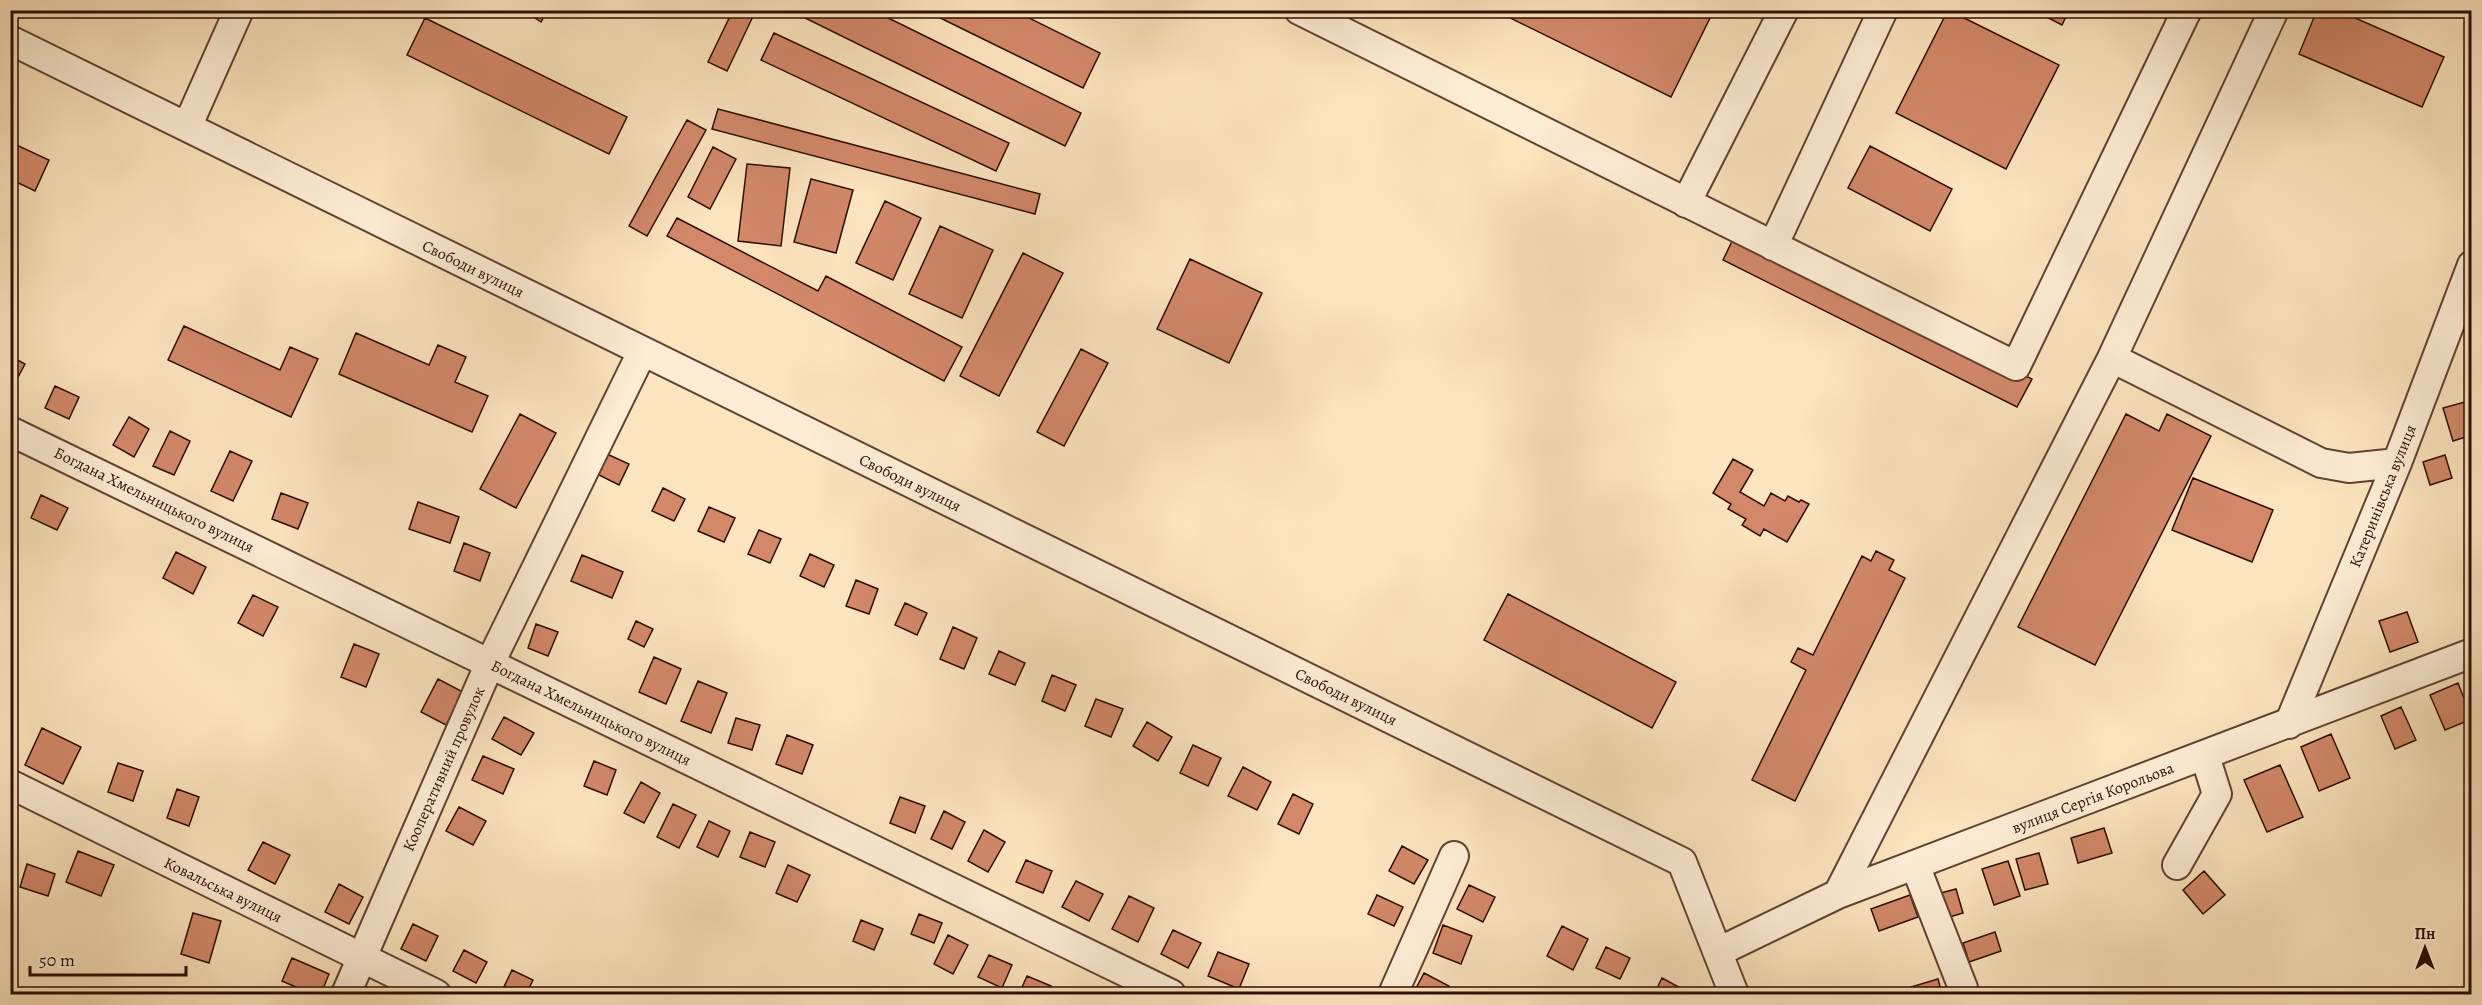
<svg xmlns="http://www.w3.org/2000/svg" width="2482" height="1005" font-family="Alegreya,serif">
	<rect width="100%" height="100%" fill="#fce4be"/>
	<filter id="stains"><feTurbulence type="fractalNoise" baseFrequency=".00333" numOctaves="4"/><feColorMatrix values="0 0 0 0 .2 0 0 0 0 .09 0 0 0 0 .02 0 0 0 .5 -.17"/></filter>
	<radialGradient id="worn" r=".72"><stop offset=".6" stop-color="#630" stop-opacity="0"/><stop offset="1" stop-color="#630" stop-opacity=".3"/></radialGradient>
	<path fill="#d28869" stroke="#2e0c02" stroke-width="1.5" d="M523 10H548L541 22Z
		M733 10H756L727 71 708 62Z
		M872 10 1081 113 1065 146 791 11Z
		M924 10H1013L1100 53 1083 88Z
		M1494 10H1714L1671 97Z
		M1948 10 2059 65 2006 169 1896 113Z
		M2033 10H2069L2062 25Z
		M2317 10H2337L2444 57 2422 107 2299 54Z
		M425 18 627 117 609 154 407 55Z
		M774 33 1009 143 996 171 761 60Z
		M718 109 1040 194 1035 214 712 129Z
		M687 120 706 130 647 236 629 226Z
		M10 142 49 160 35 191 10 179Z
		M1870 146 1952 189 1930 231 1848 188Z
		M713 147 736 159 710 209 688 197Z
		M747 164 790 168 781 246 738 241Z
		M811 179 853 190 836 253 794 242Z
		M885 201 921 218 893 280 856 263Z
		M677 218 818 291 826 276 962 347 944 381 667 236Z
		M940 226 993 250 962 318 909 294Z
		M1737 231 2032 379 2017 407 1723 260Z
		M1023 253 1063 273 999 396 960 376Z
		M1190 259 1262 293 1229 363 1157 329Z
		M184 326 280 370 290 347 318 359 291 417 168 360Z
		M356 333 429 365 438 345 466 357 455 382 488 396 472 432 339 374Z
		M1081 349 1108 363 1064 446 1037 432Z
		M10 356 25 364 10 392Z
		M55 386 79 397 69 419 45 408Z
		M2472 400V435L2453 441 2443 408Z
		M520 414 556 433 516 508 480 489Z
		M2126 414 2159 431 2167 414 2211 436 2095 665 2018 627Z
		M129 417 149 429 134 457 113 445Z
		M170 431 190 441 174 475 153 466Z
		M230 451 252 461 233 501 211 491Z
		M607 454 629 464 619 485 597 474Z
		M2445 455 2452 478 2430 485 2423 462Z
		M1733 459 1753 470 1740 492 1764 506 1771 493 1785 501 1788 496 1799 502 1801 500 1809 504 1787 542 1764 529 1760 536 1742 525 1746 519 1728 509 1731 504 1713 493Z
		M2193 478 2273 510 2252 562 2172 530Z
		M663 488 685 499 674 521 652 511Z
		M281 493 308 503 298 529 272 519Z
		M41 495 68 508 57 530 31 518Z
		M418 502 459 517 450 543 409 529Z
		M709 507 735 518 724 542 698 531Z
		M759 530 781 539 770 563 748 554Z
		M464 543 490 553 480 581 454 571Z
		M1876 551 1894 560 1889 570 1905 578 1795 801 1752 780 1806 670 1791 662 1798 648 1813 655 1862 556 1871 561Z
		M176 552 206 567 193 594 163 578Z
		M810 554 834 565 824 587 800 576Z
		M582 555 623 572 612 598 571 581Z
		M856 580 878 589 869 614 846 606Z
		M1508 594 1676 682 1652 728 1484 640Z
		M253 595 278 607 263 636 238 623Z
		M905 603 927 613 917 635 895 625Z
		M2407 612 2418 642 2390 652 2379 621Z
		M636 621 653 629 644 647 628 639Z
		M536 624 558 632 548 656 528 648Z
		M953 627 977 638 964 669 940 659Z
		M354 644 379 654 366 687 341 677Z
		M999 651 1025 663 1015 685 989 674Z
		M654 657 681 669 666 704 639 692Z
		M1052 675 1076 685 1065 711 1042 701Z
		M438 679 463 692 446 725 421 712Z
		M698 681 727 693 711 733 681 721Z
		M2458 683 2472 719 2445 730 2430 695Z
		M1096 699 1123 709 1111 737 1085 726Z
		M2401 707 2416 740 2395 749 2381 716Z
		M504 717 534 733 521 755 492 739Z
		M736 718 760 725 752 750 728 743Z
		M1147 722 1172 737 1158 761 1133 746Z
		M42 728 81 747 63 784 25 765Z
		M2331 734 2350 778 2319 791 2301 747Z
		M787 735 813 745 802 774 776 764Z
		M1193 745 1221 758 1208 786 1180 773Z
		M483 756 514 769 503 794 472 780Z
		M594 761 616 770 607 795 584 786Z
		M118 763 143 771 133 801 108 792Z
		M2280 765 2303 817 2267 832 2244 780Z
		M1243 767 1271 782 1257 810 1228 796Z
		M641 782 660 793 644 823 624 813Z
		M177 789 199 797 189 826 167 818Z
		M1293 794 1313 804 1299 834 1278 824Z
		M900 797 925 806 915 833 890 823Z
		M673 804 696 815 679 848 657 837Z
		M459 807 486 821 473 845 446 831Z
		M944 811 965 822 952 849 931 839Z
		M709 821 730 831 718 857 697 847Z
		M2104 828 2112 853 2078 863 2071 838Z
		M984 830 1005 842 988 872 968 861Z
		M750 832 775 842 765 867 740 857Z
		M263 842 290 855 275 884 248 870Z
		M1402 846 1428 860 1414 884 1389 871Z
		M78 851 114 865 101 896 66 882Z
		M2039 853 2048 884 2025 890 2016 859Z
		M1026 860 1052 871 1043 893 1016 882Z
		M2008 861 2020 896 1994 905 1982 869Z
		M27 864 55 874 48 896 20 887Z
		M788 865 810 875 797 902 776 893Z
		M2204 871 2225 895 2203 914 2183 890Z
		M1076 881 1103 894 1089 921 1062 907Z
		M339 884 363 897 349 924 325 912Z
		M1469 885 1495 897 1483 922 1457 909Z
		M1956 889 1963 913 1943 919 1937 894Z
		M1377 895 1403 907 1394 926 1368 914Z
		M1910 895 1918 917 1879 931 1871 909Z
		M1129 896 1154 908 1138 942 1112 929Z
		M193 913 221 921 209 963 181 954Z
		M919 914 942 923 934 943 911 934Z
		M861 920 883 929 874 950 853 941Z
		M413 924 438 936 426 961 401 949Z
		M1443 925 1472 936 1461 964 1433 953Z
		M1562 926 1588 939 1573 970 1547 956Z
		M1173 930 1201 943 1188 968 1161 954Z
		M1995 932 2001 951 1969 962 1963 943Z
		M948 935 968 945 953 974 934 964Z
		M1606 947 1630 958 1620 979 1596 968Z
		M464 950 487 962 476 983 453 971Z
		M1218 952 1249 964 1239 989 1208 976Z
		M989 955 1012 965 1002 988 978 977Z
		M292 958 329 974 321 994H312L282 981Z
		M512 970 533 980 526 994 501 993Z
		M1424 973 1449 986 1445 994H1413Z
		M1027 976 1051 986 1047 994H1019Z
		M1662 978 1686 991 1684 994H1654Z
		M1938 979 1942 994H1913L1911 987Z"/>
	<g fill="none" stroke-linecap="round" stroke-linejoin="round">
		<g stroke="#624231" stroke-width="32">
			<path id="minor" d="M1299 10 2016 366 2187 10
				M2274 10 2112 358 2321 463 2349 468 2397 463
				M10 40 1682 862 1734 994
				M187 127 239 10
				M1686 203 1784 10
				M1773 246 1883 10
				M10 431 1171 994
				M2289 724 2397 463 2472 265
				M10 784 436 994
				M1915 865 1963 988
				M2177 865 2217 794 2205 756
				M1838 894 2112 358
				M1718 952 1838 894 2472 653
				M346 994 490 663 642 352
				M1393 994 1454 856"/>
		</g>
		<use href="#minor" stroke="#fdedd5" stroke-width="28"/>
	</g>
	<g text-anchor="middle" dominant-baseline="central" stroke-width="6" stroke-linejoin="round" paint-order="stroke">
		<g font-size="16" fill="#2e0c02" stroke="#fdedd5">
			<text transform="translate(473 269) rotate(26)">Свободи вулиця</text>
			<text transform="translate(910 483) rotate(26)">Свободи вулиця</text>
			<text transform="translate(2383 496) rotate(-68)">Катеринівська вулиця</text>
			<text transform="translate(154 500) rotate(26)">Богдана Хмельницького вулиця</text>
			<text transform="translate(1346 697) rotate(26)">Свободи вулиця</text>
			<text transform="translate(591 713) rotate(26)">Богдана Хмельницького вулиця</text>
			<text transform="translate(444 769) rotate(-66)">Кооперативний провулок</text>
			<text transform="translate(2093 798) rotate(-21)">вулиця Сергія Корольова</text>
			<text transform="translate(223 890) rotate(26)">Ковальська вулиця</text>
		</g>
	</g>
	<rect width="2482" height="1005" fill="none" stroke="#fce4be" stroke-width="36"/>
	<rect x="12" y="12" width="2458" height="981" fill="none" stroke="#2e0c02" stroke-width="3"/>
	<rect x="18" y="18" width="2446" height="969" fill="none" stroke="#2e0c02" stroke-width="1.5"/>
	<g transform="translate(2425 948)" stroke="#fdedd5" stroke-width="4.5" paint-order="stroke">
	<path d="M0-4.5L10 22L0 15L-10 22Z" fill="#2e0c02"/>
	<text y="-9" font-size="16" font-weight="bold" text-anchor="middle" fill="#2e0c02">Пн</text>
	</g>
	<path d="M30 966v9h156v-9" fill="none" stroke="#2e0c02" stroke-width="3"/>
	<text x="39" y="966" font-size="18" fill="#2e0c02" stroke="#fdedd5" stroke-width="4.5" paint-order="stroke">50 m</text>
	<rect width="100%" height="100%" filter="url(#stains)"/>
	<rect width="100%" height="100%" fill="url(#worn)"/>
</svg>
